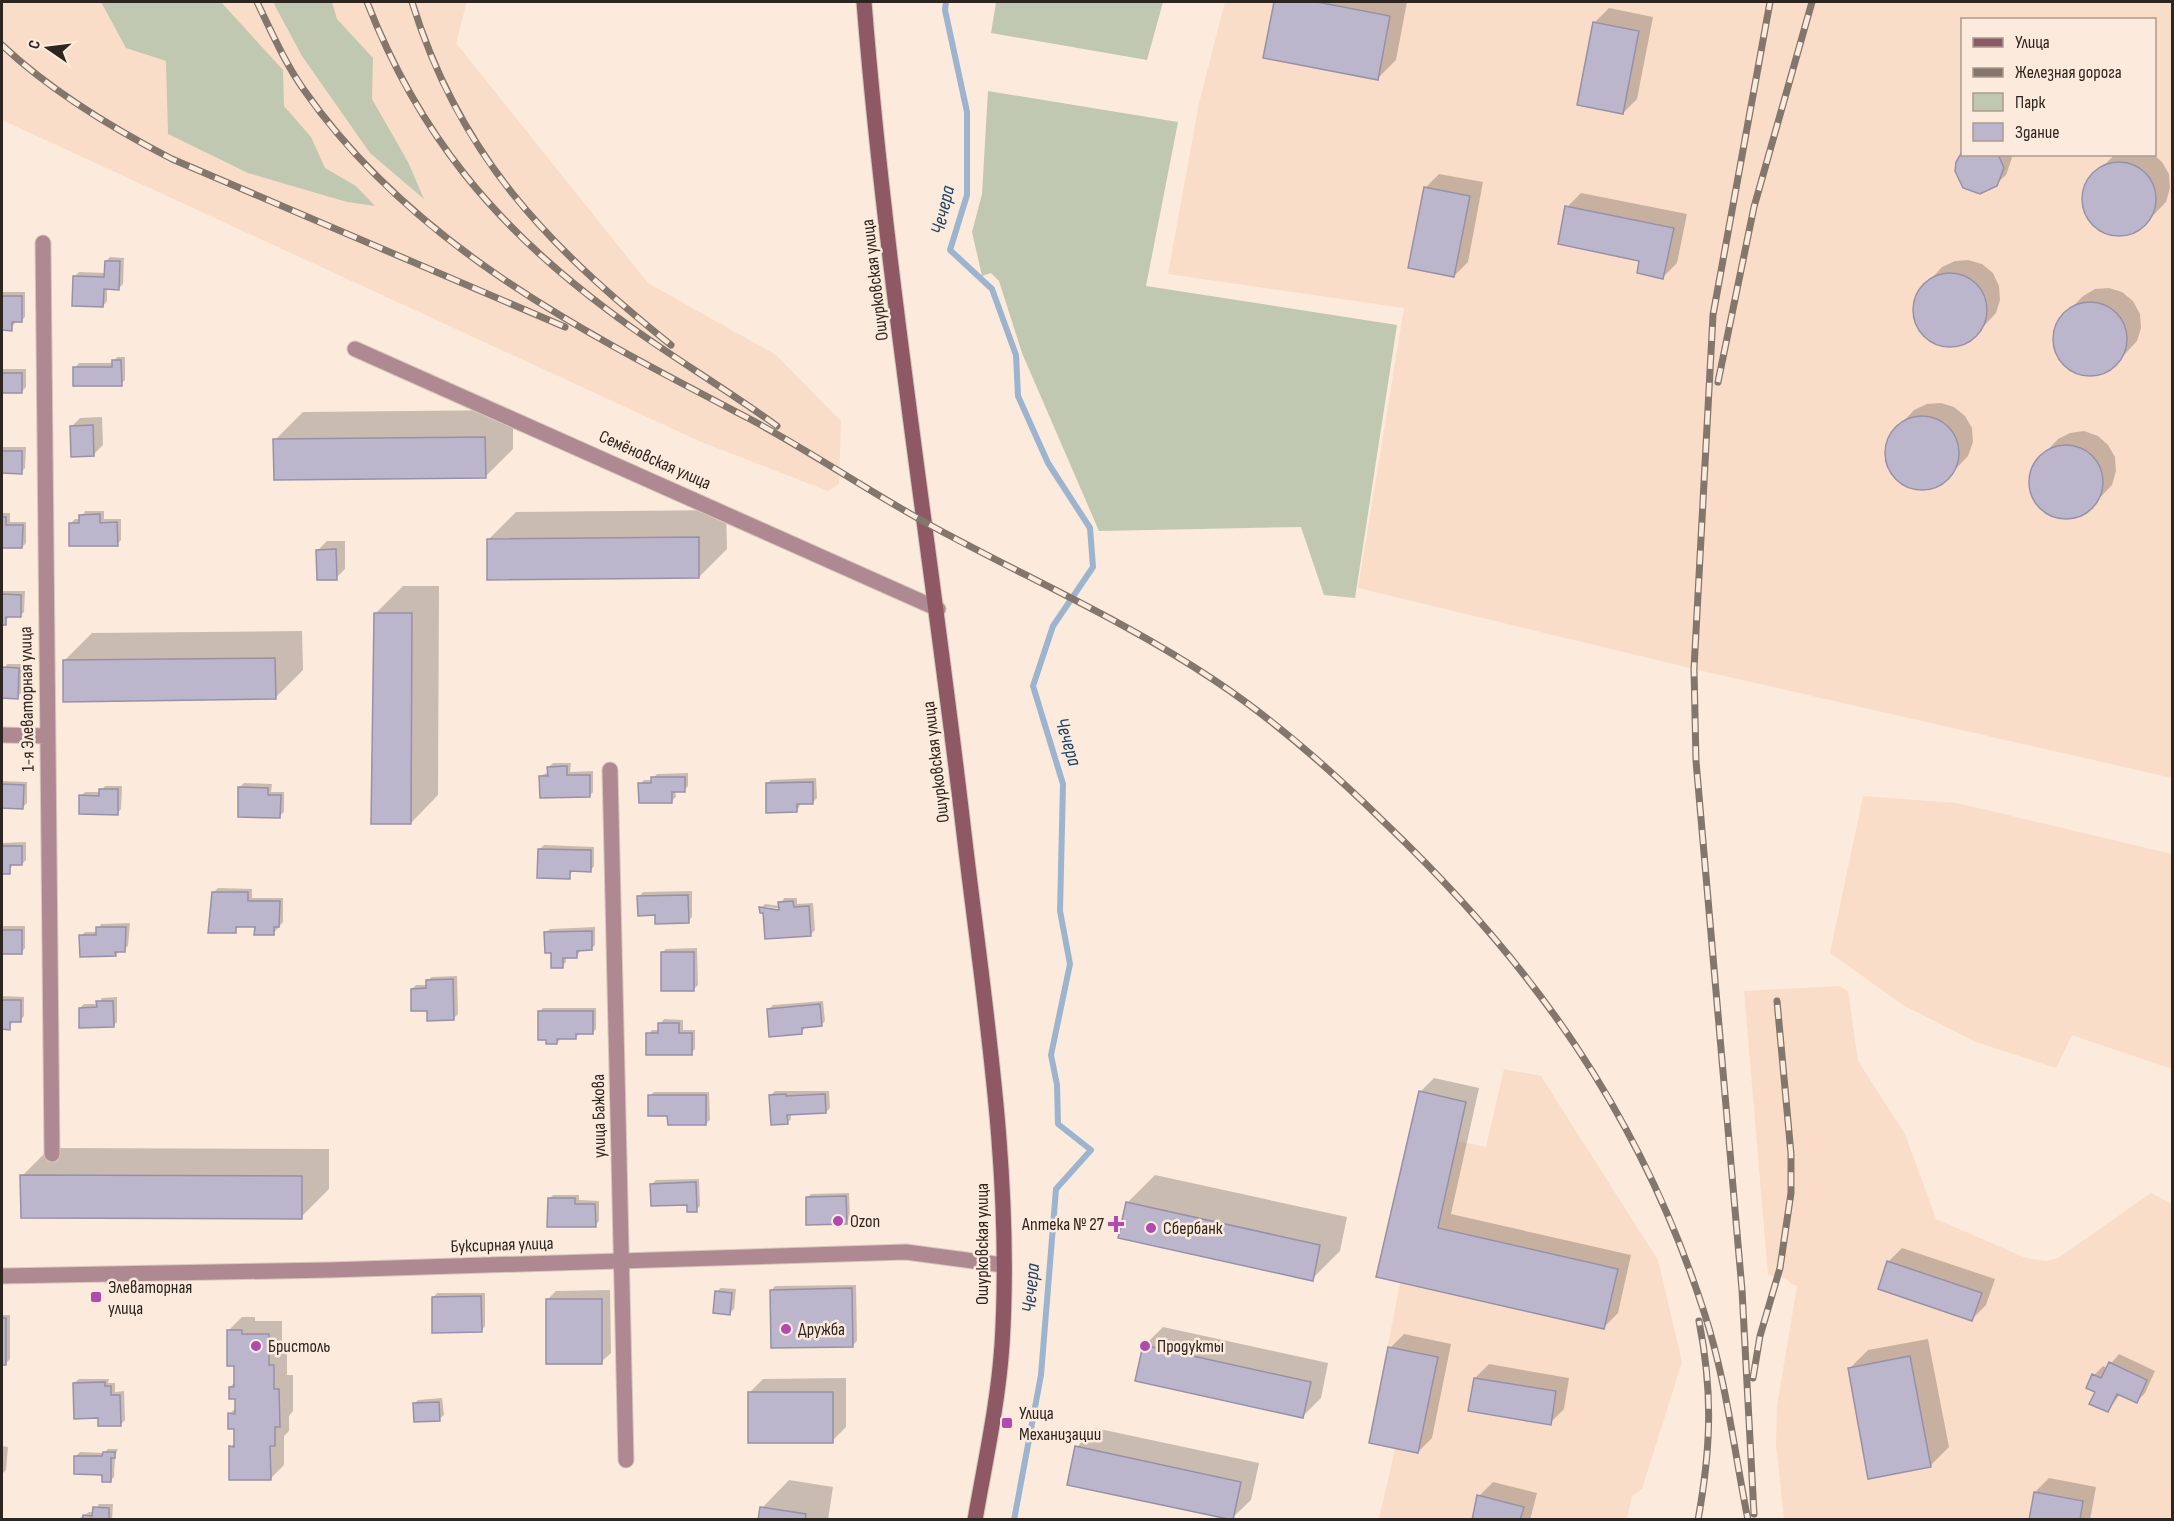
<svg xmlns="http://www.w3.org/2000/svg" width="2174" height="1521" font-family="'Sofia Sans Condensed',sans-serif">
	<rect width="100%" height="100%" fill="#fceadd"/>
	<path fill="#faddc8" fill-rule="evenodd" d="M2 2H467L456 43 648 283 776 355 841 421 839 484 828 491 699 441 2 120Z
		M1225 2H2172V778L1694 669 1358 588 1404 308 1168 274 1199 103ZM1962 20H2154V154H1962Z
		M1863 796 1957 803 2172 854V1069L2072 1035 2056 1068 1976 1042 1903 1005 1830 953Z
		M1839 986 1848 991 1858 1061 1905 1134 1936 1219 2026 1258 2046 1261 2058 1258 2151 1193 2172 1204V1519H1784L1776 1445 1777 1406 1797 1286 1791 1284 1787 1279 1768 1275 1744 991Z
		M1504 1069 1541 1076 1658 1260 1682 1362 1642 1489 1632 1496 1627 1519H1379L1395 1449 1369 1443 1400 1283 1376 1277 1419 1091 1466 1102 1458 1141 1486 1147Z"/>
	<path fill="#c0c8b1" d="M101 2H221L283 70 284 106 311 137 325 168 356 186 375 206 347 202 248 173 168 134 166 61 126 48Z
		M273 2H332L337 19 373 58 372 99 408 162 424 199 370 153 302 56Z
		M996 2H1163L1147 60 991 33Z
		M988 91 1178 122 1146 286 1397 325 1355 598 1324 595 1301 527 1099 531 1022 353 999 281 991 273 982 276 972 232 982 194Z"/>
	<path fill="#0003" fill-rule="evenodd" d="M1276 2H1407L1396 60 1378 78 1265 57Z
		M1609 8 1653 17 1637 99 1623 113 1595 22Z
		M1962 154H2010L2012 158 2006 175 1996 184Z
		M2115 154H2153L2162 162 2169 174 2170 188 2166 202 2142 227 2129 234 2115 235 2102 231 2091 222 2085 209 2083 195 2088 182Z
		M1439 174 1483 182 1468 262 1454 276 1425 188Z
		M1581 193 1687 214 1677 263 1663 277 1567 207Z
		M110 257 124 258 123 284 119 288H107V301L103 306 75 276 79 272 106 273V261Z
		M1968 260 1982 264 1993 273 1999 286 2000 300 1996 313 1972 339 1960 345 1946 346 1932 342 1922 333 1915 321 1914 307 1918 293 1942 267 1955 261Z
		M2109 288 2122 292 2133 301 2140 314 2141 328 2137 341 2113 367 2100 373 2086 374 2073 370 2062 361 2055 349 2054 335 2059 321 2083 296 2095 289Z
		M2 292H25V317L21 321H16L11 329H2Z
		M117 357H125V380L121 384 75 368 79 363H113Z
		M2 369H26V387L22 391H2Z
		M1941 403 1954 407 1965 416 1972 428 1973 442 1968 456 1944 481 1932 488 1918 489 1905 485 1894 476 1887 463 1886 449 1890 436 1914 410 1927 404Z
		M513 410V449L485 477 275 440 303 412Z
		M102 417 103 445 94 454 71 427 80 418Z
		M2084 431 2098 436 2108 445 2115 457 2116 471 2112 485 2088 510 2076 517 2062 518 2048 514 2038 505 2031 492 2030 478 2034 465 2058 439 2070 433Z
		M2 447H26L25 468 21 472H2Z
		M726 510 727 549 699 577 488 540 516 512Z
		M85 511H104V519H121V540L117 544 71 523 75 519H81Z
		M2 513H10V522H26V543L22 547H2Z
		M327 541H345V569L336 578 318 550Z
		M403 586H439L438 795 411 823 375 614Z
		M2 591H25L24 612 20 616H9L5 623H2Z
		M302 631 303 670 275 698 64 661 92 633Z
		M7 664H22L21 693 17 697 2 696V675Z
		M553 763H571L570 772 593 771V792L589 796 540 776 549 772V767Z
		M688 773V786L684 790H675L676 797 671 801 640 784 644 780H652L657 774Z
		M816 778 817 798 813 802 801 803 797 811 767 784 771 780Z
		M2 781 27 782V803L22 808 2 807Z
		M244 783 272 784 271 792H284V812L279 816 240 787Z
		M105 786H122L121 809 117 814 81 796 85 792H100Z
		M26 842V860L22 864H13L9 872H2V843Z
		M544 845 594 847V866L590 871 573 870 569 877 540 849Z
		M218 888 252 889V898H283V922L273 934 256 925H240L235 931 214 892Z
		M692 891V917L688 921 656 914 639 897 643 892Z
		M784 898H797V904L813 903 815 930 811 934 761 908 765 904 780 906ZM766 907 786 909V912L766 910Z
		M130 923 128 946 115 955 81 936 85 932H97L101 924Z
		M2 926H25V948L21 953H2Z
		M595 927V945L591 949H581L577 957H566V962L562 966 552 951 546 933 550 929Z
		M697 948 698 985 694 989 662 953 666 949Z
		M457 976 458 1014 454 1018 428 1009 412 989 416 985H427L431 977Z
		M2 996 24 997V1016L20 1020H13L9 1028H2Z
		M117 997V1022L113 1026 80 1008 84 1004H98L102 998Z
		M823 1001 825 1021 821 1025 805 1026 802 1033 769 1009 773 1005Z
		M543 1008H596V1029L592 1033H580L575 1038 561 1039 557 1043 539 1012Z
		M664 1019 683 1020V1030H695V1049L691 1053 648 1034 652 1030H660V1024Z
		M1434 1078 1479 1088 1451 1214 1631 1255 1618 1313 1604 1327 1378 1275 1420 1092Z
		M775 1091H829L830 1108 826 1112 791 1114V1119L787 1123 771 1095Z
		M654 1092H709L710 1120 705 1124 669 1114 650 1096Z
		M50 1148 329 1149V1189L301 1217 22 1176Z
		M1155 1175 1347 1217 1340 1251 1312 1279 1127 1203Z
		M699 1179 700 1206 696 1210 688 1203 652 1184 656 1180Z
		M849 1193 850 1218 846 1222 807 1198 811 1194Z
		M553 1195H579V1200L599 1201V1221L595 1225 549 1199Z
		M1902 1248 1995 1279 1986 1305 1972 1319 1888 1262Z
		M856 1285 857 1341 853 1345 771 1291 775 1286Z
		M721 1288 736 1289 734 1309 730 1313 716 1292Z
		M610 1290 611 1353 601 1362 547 1300 556 1291Z
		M437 1293H485V1326L481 1331 433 1298Z
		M2 1315H10V1359L6 1363H2Z
		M242 1317H255V1321H282V1352L287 1351V1375H293V1411L289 1416V1431L284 1436V1465L270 1479 230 1447 236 1442V1428L229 1414 237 1407V1397L230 1387 235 1382V1364L228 1331Z
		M1163 1327 1328 1363 1321 1398 1302 1417 1144 1346Z
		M1404 1334 1451 1344 1432 1438 1418 1452 1390 1348Z
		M1928 1339 1949 1447 1930 1466 1849 1369 1868 1350Z
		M2119 1354 2155 1371 2145 1393 2136 1402 2120 1394 2108 1411 2097 1391 2094 1375 2103 1366 2107 1368Z
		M1489 1364 1569 1378 1564 1409 1550 1423 1475 1378Z
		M846 1378V1427L832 1441 749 1393 763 1379Z
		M79 1379H109L108 1383H115V1392L124 1391 125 1420 121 1424 99 1417 74 1383Z
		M442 1398 444 1415 439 1419 414 1404 418 1400Z
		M1095 1428 1259 1463 1251 1500 1232 1518 1077 1447Z
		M2 1446 8 1447 6 1470 2 1474Z
		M108 1449H118L115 1456 114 1477 110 1481 76 1456 80 1452 104 1453Z
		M2049 1478 2096 1487 2090 1520H2030L2035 1492Z
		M789 1480 833 1487 828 1520H760L762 1508Z
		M1493 1482 1537 1493 1530 1520H1473L1479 1496Z
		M99 1504H113L112 1520H77L89 1512H94Z"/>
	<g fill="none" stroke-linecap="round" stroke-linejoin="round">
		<path stroke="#9cb4ce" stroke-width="6" d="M946 2 945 10 967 112V195L950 250 992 289 1016 355 1018 396 1048 463 1090 528 1093 567 1053 626 1033 686 1063 784 1060 911 1070 964 1051 1055 1057 1085 1058 1124 1091 1150 1056 1189 1041 1375 1014 1520"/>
	</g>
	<path fill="#bcb6cd" stroke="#9791a7" stroke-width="1.5" d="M1274 2H1317L1390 16 1378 80 1263 58Z
		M1593 22 1639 31 1623 114 1577 105Z
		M1962 152V154H1998L2004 168 1997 186 1980 194 1963 188 1955 171 1956 162Z
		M2082 199a37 37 0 1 1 74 0a37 37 0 1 1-74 0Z
		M1424 187 1470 196 1454 277 1408 268Z
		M1565 206 1674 228 1663 279 1637 273 1639 261 1558 244Z
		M105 261H120L119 290 104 289 103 307 72 306 73 276 104 277Z
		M1913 310a37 37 0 1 1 74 0a37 37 0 1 1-74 0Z
		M2 296H22V322H12V331L2 330Z
		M2053 339a37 37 0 1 1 74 0a37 37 0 1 1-74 0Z
		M112 360H121L122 386H73V367H112Z
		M2 373H22V393H2Z
		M1885 453a37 37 0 1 1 74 0a37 37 0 1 1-74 0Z
		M93 425 94 456 71 457 70 426Z
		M485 437 486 478 274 480 273 439Z
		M2029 482a37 37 0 1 1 74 0a37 37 0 1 1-74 0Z
		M2 451H22V474L2 473Z
		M100 514V523L117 522 118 546H69V523H79V515Z
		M2 517H6V525H23L22 548H2Z
		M699 537V578L487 580V539Z
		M336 549 337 580H317L316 550Z
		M2 594 21 595V617H6V625H2Z
		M374 613H412L411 824H371Z
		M275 658 276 699 63 702V660Z
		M2 667 19 668 18 699 2 698Z
		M567 766V775H590V797L540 798 539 776H548L547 767Z
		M651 777H685V792H672V803H639L638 783H651Z
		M813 782V804H797V812L766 813V783Z
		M2 784 24 785 23 809 2 808Z
		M238 787 268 788V795H281L280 818 238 817Z
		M99 789H118V815L79 814V795L99 796Z
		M2 846H22V865H10V874H2Z
		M538 849 591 850V872L570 871V879L537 878Z
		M212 892H248V901H280L279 927H274V935H254L255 927H236V933H208Z
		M688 895 689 923 655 924V915L638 916 637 896Z
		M793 901 794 907 809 906 811 936 765 939 763 913H760L759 907 779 910 778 902Z
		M96 927H126L125 952H115L116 956 80 957 79 935H96Z
		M2 930H22V954H2Z
		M592 931V950L577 951V958H563V968H551V953H545L544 932Z
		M661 952H694V991H661Z
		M453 979 454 1020 427 1021V1011H411V989L426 988V980Z
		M2 1000H21V1022H10V1030L2 1029Z
		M96 1001H113L114 1027 79 1028V1008L97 1007Z
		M820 1004 822 1026 802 1028V1034L769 1037 767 1009Z
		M538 1011H593V1034H576V1039H557V1044H546V1040H538Z
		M658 1023H679V1033H692V1055H646V1033H658Z
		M1419 1091 1466 1102 1438 1228 1618 1269 1604 1329 1376 1277Z
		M786 1094V1096L825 1094 826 1113 787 1115 788 1124 771 1125 769 1095Z
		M648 1095H706V1125H668L667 1116H648Z
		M20 1175 302 1176V1219L21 1218Z
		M696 1182 697 1212H687V1205L651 1206 650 1184Z
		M846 1196 847 1224 806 1225V1197Z
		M548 1198H575V1204H595L596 1227H547Z
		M1126 1202 1320 1245 1313 1281 1118 1238Z
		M1887 1261 1982 1293 1972 1321 1878 1289Z
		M852 1288 853 1347 771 1348 770 1290Z
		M715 1291 732 1293 730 1315 713 1313Z
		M481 1296 482 1332 432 1333V1297Z
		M546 1299H602V1364H546Z
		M2 1318H6V1365H2Z
		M227 1330H242V1334H269V1365H274V1389H279L280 1427H275V1446H270L271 1480H229V1446L234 1447V1429H228V1413L235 1414V1399H229V1387H234V1366H227Z
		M1143 1345 1311 1382 1303 1418 1135 1381Z
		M1388 1347 1438 1357 1418 1453 1369 1443Z
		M1910 1356 1931 1467 1868 1479 1848 1368Z
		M2109 1362 2147 1380 2137 1403 2117 1394 2108 1412 2089 1404 2095 1392 2086 1388 2092 1374 2101 1378Z
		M1474 1378 1556 1391 1551 1425 1468 1411Z
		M105 1382V1386H111V1395H120L121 1426H98V1418L74 1419 73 1383Z
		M748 1392H833V1443H748Z
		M439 1402 440 1421 414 1422 413 1403Z
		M1075 1446 1241 1482 1233 1520 1067 1485Z
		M103 1452H115V1458H111V1482H102V1475L74 1474V1456H102Z
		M2034 1492 2083 1501 2080 1520H2029Z
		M1477 1495 1524 1507 1520 1520H1472Z
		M93 1507 109 1508V1520H83V1515L92 1516Z
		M760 1507 806 1514 805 1520H758Z"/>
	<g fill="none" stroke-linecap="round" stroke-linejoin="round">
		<g stroke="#d7c7bb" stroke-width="17">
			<path id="street" d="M43 243 52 1154
				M355 349 938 609
				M2 735 48 736
				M610 770 626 1460
				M2 1276 329 1270 906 1252 1003 1265"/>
		</g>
		<g stroke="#d7c7bb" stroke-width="17">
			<path id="secondary" d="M864 2C886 277 931 551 963 825 983 998 1013 1171 1002 1345 998 1404 985 1462 975 1520"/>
		</g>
		<use href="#street" stroke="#af8991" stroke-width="15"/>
		<use href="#secondary" stroke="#8e5965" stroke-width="15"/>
		<g stroke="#82766d" stroke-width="7">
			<path id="rail" d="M257 2C271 31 285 63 304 90 413 246 583 332 748 418 810 451 868 491 930 525 1025 577 1124 620 1214 680 1276 721 1332 771 1385 823 1533 964 1641 1116 1704 1312 1726 1379 1734 1450 1748 1520
				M367 2C419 135 495 226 609 311 663 352 722 386 777 426
				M412 2C460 157 547 245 671 345
				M2 45C51 91 112 128 172 159L565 327
				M1718 382 1754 207 1812 2
				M1753 1378 1760 1336 1780 1268 1791 1193V1154L1777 1001
				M1754 1514 1742 1290 1696 761 1694 669 1713 315 1770 2
				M1698 1520C1711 1448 1713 1392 1699 1321"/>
		</g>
		<use href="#rail" stroke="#fceadd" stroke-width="4.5" stroke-dasharray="14" stroke-linecap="butt"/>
	</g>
	<g fill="#b14aae" stroke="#fceadd" stroke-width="2">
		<circle cx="838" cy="1221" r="6"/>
		<path d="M1113 1215h6v6h6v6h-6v6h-6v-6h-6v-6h6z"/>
		<circle cx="1151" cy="1228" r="6"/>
		<rect x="90" y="1291" width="12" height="12" rx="3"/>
		<circle cx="786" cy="1329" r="6"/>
		<circle cx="256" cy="1346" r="6"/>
		<circle cx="1145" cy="1346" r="6"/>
		<rect x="1001" y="1417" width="12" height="12" rx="3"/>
	</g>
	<g text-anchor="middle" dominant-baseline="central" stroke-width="5" stroke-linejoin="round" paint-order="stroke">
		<g font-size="18" fill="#2d251f" stroke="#fceadd">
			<text transform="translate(875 280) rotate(-97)">Ошурковская улица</text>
			<text transform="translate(655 460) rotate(24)">Семёновская улица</text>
			<text transform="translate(27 699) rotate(-91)">1-я Элеваторная улица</text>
			<text transform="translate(936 762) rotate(-97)">Ошурковская улица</text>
			<text transform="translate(599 1116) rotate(-91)">улица Бажова</text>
			<text transform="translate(982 1244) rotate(-90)">Ошурковская улица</text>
			<text transform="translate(502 1245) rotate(-2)">Буксирная улица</text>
		</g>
		<g font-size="18" fill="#2d251f" stroke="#fceadd" text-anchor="start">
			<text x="850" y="1221">Ozon</text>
			<text x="1104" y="1224" text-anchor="end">Аптека № 27</text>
			<text x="1163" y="1228">Сбербанк</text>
			<text x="108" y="1287">Элеваторная<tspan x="108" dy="21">улица</tspan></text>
			<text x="798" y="1329">Дружба</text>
			<text x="268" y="1346">Бристоль</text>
			<text x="1157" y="1346">Продукты</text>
			<text x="1019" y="1413">Улица<tspan x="1019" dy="21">Механизации</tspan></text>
		</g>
		<g font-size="20" font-style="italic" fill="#1d4367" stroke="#fceadd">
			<text transform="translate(943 210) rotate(-77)">Чечера</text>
			<text transform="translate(1068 742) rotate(73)">Чечера</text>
			<text transform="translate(1031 1288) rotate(-85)">Чечера</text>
		</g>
	</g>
	<rect width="2174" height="1521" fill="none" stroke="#2d251f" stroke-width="6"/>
	<rect x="1961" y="18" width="195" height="138" fill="#fceadd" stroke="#a99b91" stroke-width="1.5"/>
	<rect x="1973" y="38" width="30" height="9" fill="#8e5965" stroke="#a99b91" stroke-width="1.5"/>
	<text x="2015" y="48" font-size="18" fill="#2d251f">Улица</text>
	<rect x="1973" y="68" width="30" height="9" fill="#82766d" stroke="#a99b91" stroke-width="1.5"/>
	<text x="2015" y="78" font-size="18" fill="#2d251f">Железная дорога</text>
	<rect x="1973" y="93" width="30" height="18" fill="#c0c8b1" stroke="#a99b91" stroke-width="1.5"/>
	<text x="2015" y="108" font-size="18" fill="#2d251f">Парк</text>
	<rect x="1973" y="123" width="30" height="18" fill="#bcb6cd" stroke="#a99b91" stroke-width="1.5"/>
	<text x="2015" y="138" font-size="18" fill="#2d251f">Здание</text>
	<g transform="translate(48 48) rotate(284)" stroke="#fceadd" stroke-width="4.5" paint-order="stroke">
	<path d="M0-4.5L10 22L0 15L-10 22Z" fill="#2d251f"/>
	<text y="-9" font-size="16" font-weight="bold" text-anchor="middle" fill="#2d251f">С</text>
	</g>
</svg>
